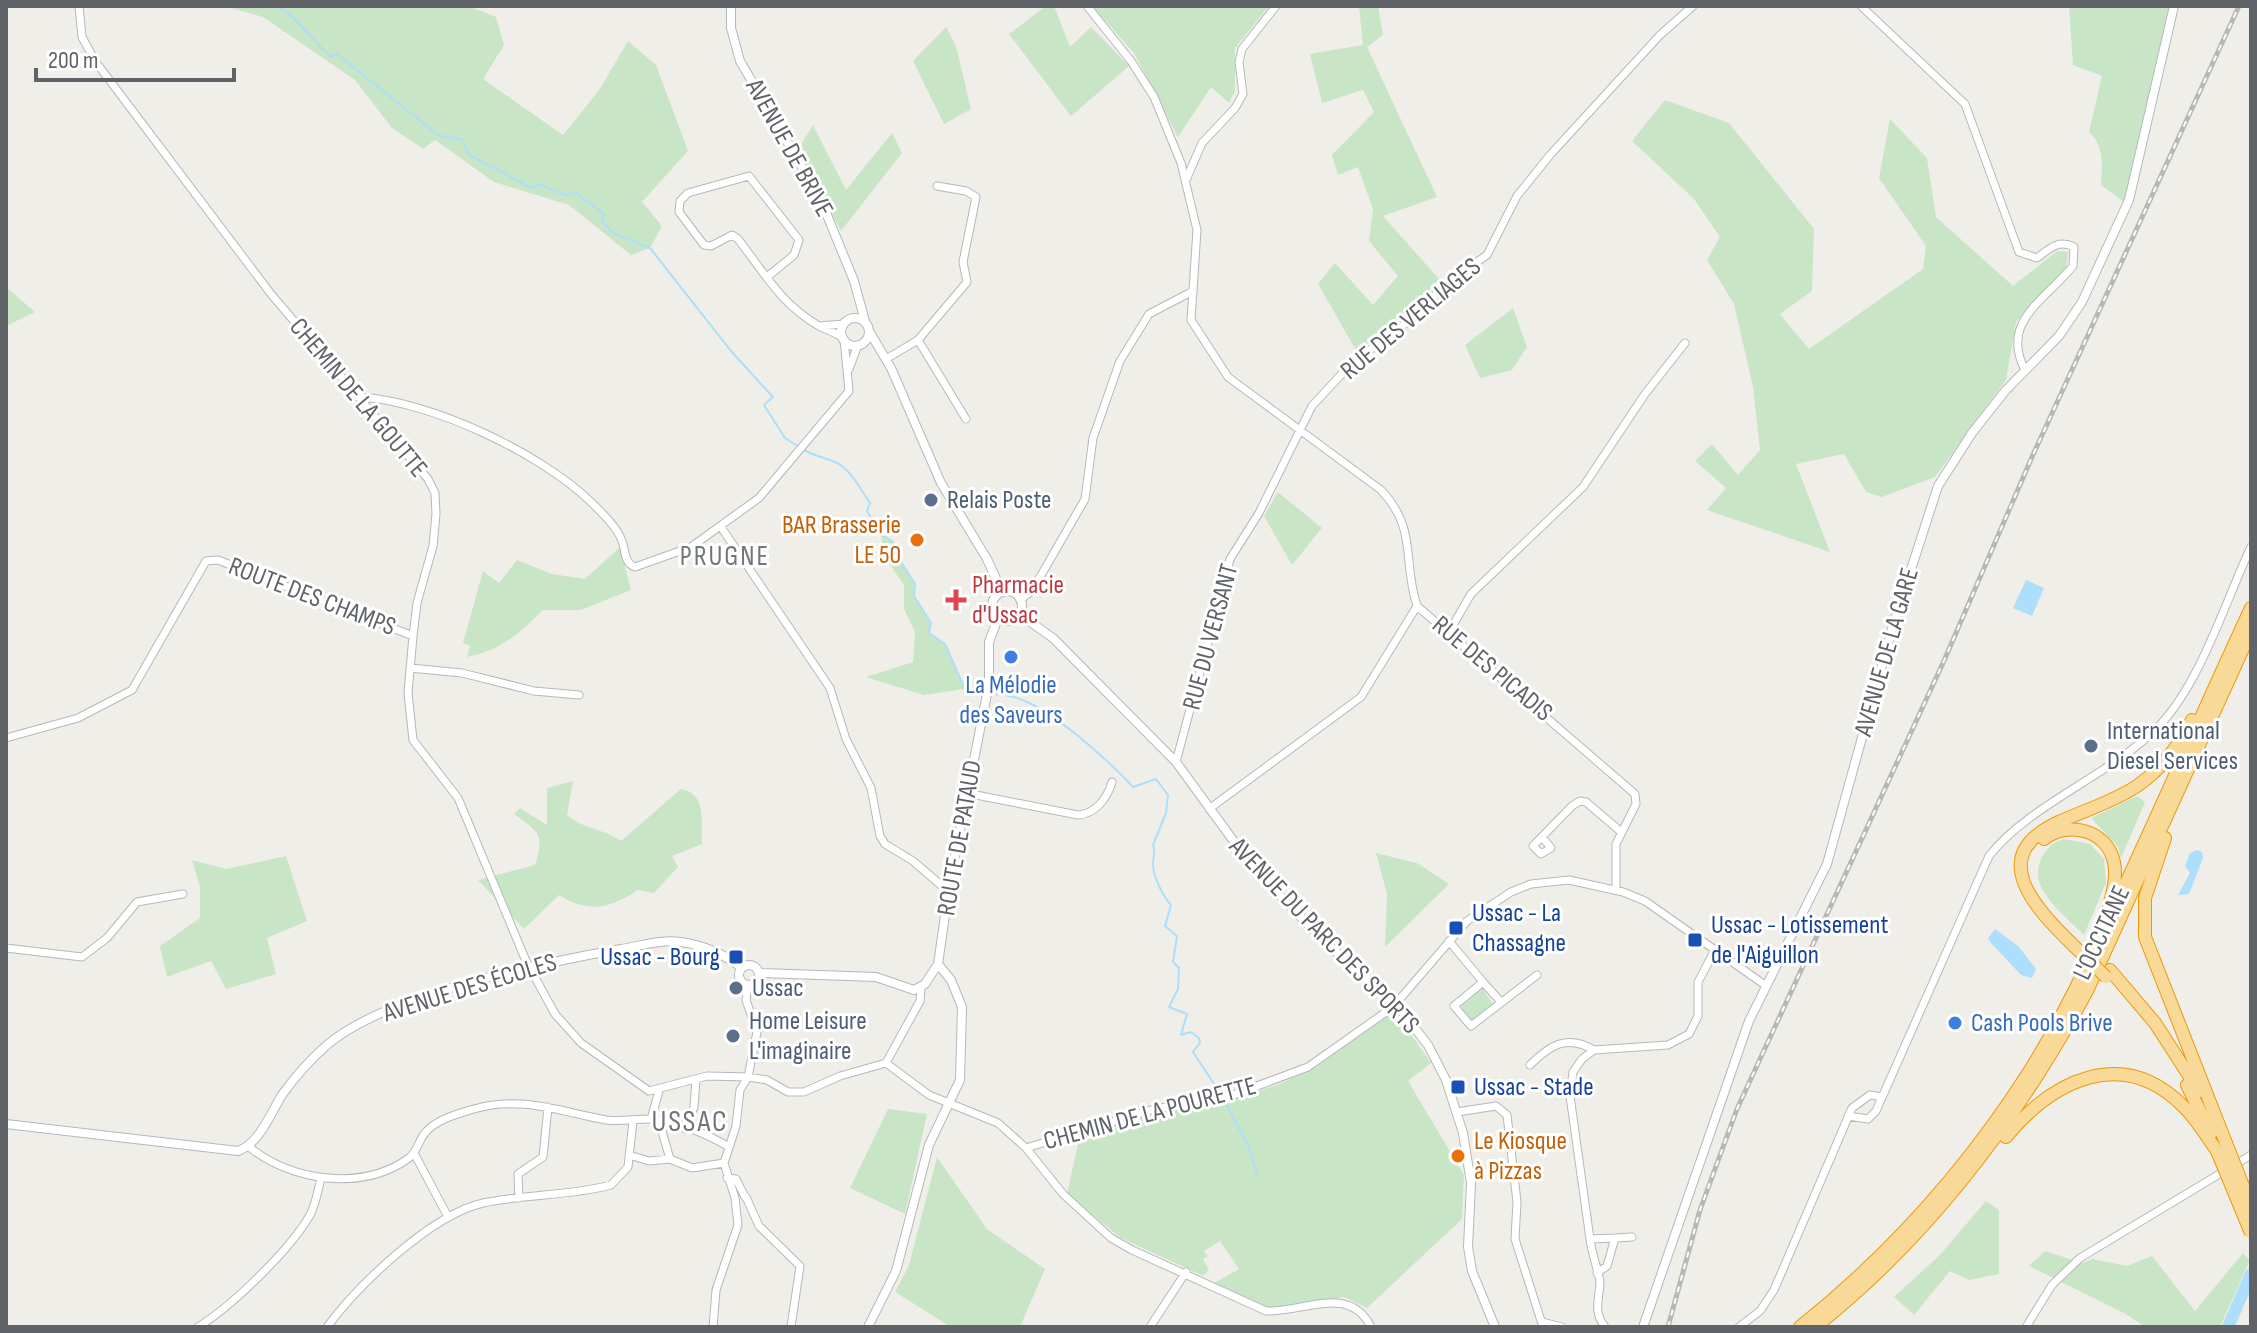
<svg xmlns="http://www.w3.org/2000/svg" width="2257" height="1333" font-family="'Sofia Sans Condensed',sans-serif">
	<rect width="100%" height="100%" fill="#f0eee8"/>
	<path fill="#c8e6c6" d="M224 6H468L496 17 504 45 483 79 563 135 600 89 628 41 656 65 688 151 642 202 662 226 650 248 631 255 569 205 494 182 435 140 423 149 392 128 355 80 263 17Z
		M1046 6H1054L1070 47 1091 27 1129 66 1071 116 1009 34Z
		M1092 6H1269L1235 48V91L1229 103 1211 87 1178 137 1134 53Z
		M1359 6H1378L1383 35 1367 47 1437 197 1383 216 1439 279 1407 317 1357 352 1318 284 1335 263 1373 305 1398 276 1369 241 1373 209 1358 167 1338 175 1332 155 1374 112 1363 90 1322 103 1310 54 1363 45Z
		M2069 6H2169L2124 202 2101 185C2102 166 2105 146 2089 132L2102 76 2073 65Z
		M946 27 956 46 971 109 944 124 913 61Z
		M1665 100 1729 123 1814 229 1812 291 1780 314 1809 349 1923 269 1926 246 1879 178 1890 119 1927 158 1936 217 2013 286 2057 251 2068 252 2066 271 2016 322 2006 380 1935 477 1882 497 1866 492 1844 454 1796 464 1830 552 1707 510 1726 488 1695 461 1712 444 1738 475 1760 450 1753 387 1734 304 1707 260 1720 237 1694 199 1632 141Z
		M813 125 846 190 892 133 902 153 841 231 798 149Z
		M6 287 35 312 6 326Z
		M1513 308 1527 347 1512 370 1480 378 1465 345Z
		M1278 492 1322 528 1292 565 1264 516Z
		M881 534 893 542 896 554 915 584 914 596 931 623 930 633 945 644 965 689 924 695 866 677 913 662 915 632 904 609V585L884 556Z
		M620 547 631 590 581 610H543C519 634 501 650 467 657L470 646 463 643 483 571 499 583 517 560 552 574 585 579Z
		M573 781 567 815C584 830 603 828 621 841L681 789C707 794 701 821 702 844L672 856 678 867 654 893 638 890C611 908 589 914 559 895L524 929 478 880 535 865C545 834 539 832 514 814L520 808 547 825V788Z
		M2137 796 2145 802 2121 858 2118 847 2091 818Z
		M2064 839 2090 844 2104 859 2106 883 2084 935C2071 922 2055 909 2045 894 2030 873 2041 845 2064 839Z
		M1376 853 1417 863 1449 884 1385 947 1387 894Z
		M286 856 307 921 267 938 276 974 226 989 211 961 167 977 160 946 200 918V887L192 860 226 869Z
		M1482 988 1493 1004 1474 1021 1469 1020 1460 1004Z
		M1391 1013H1396L1431 1063 1408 1081 1464 1175 1462 1219 1367 1308 1344 1297 1286 1308H1267L1214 1283 1239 1269 1220 1241 1204 1251 1208 1256 1203 1259 1209 1270 1203 1276 1121 1238 1067 1194 1080 1135 1151 1112 1212 1105 1277 1085 1318 1066Z
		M888 1109 927 1114 905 1214 850 1188Z
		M937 1157 987 1229 1045 1269 1020 1327H951L895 1292 909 1265Z
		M1986 1201 1999 1210V1274L1969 1280 1950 1271 1914 1315 1894 1297 1940 1255Z
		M2045 1251 2082 1263 2092 1259 2127 1266 2152 1256 2195 1311 2243 1253 2250 1260 2220 1327H2145L2124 1313 2029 1266Z"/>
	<path fill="#addefb" d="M2026 580 2044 588 2032 616 2013 608Z
		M2197 850 2202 852 2203 858 2189 894 2178 895 2190 873 2185 866 2190 853Z
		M1995 929 2019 947 2036 969 2032 978 2021 975 1991 943 1988 938Z"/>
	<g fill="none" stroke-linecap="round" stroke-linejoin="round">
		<path stroke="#addefb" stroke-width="2" d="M271 6C292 7 313 44 332 57L337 54 438 135 463 140 469 155 532 188 539 184 565 195 576 193 604 214 602 221 613 233 650 248 731 351 773 397 764 405 785 438 799 447
			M804 450C815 456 825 458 835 462 850 468 861 490 870 503L867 511 881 534 893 542 896 554 915 584 914 596 931 623 929 633 945 644 965 689 983 692
			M989 693C999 695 1010 695 1020 699 1055 712 1108 760 1133 787L1156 779 1168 795 1166 813 1153 845C1156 853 1153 855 1153 864 1153 877 1163 896 1171 905L1165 926 1177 936 1173 962 1179 968 1178 989 1169 1007 1187 1014 1181 1035 1191 1032 1199 1038 1200 1043 1193 1052 1222 1096
			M1225 1102 1249 1147 1257 1175"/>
		<path stroke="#addefb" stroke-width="12" d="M2228 1327 2251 1274"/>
		<g stroke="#b5b8bb" stroke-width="9">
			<path id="minor" d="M79 6 82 37 95 61 271 294 428 479 435 493 436 514 433 546 417 603 413 636 408 693 413 740 458 798 526 961 555 1014 581 1043 649 1091 707 1076 748 1077 740 1090 736 1126 724 1163 735 1198 738 1225 716 1290 713 1327
				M1087 6 1131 61 1154 97 1181 163 1197 230 1191 320 1228 377 1381 490C1418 529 1402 560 1417 606L1635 794 1636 804 1616 844V890
				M1861 6 1965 104 2019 252 2037 258C2049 249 2058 239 2074 247L2073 266C2044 301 2000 322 2025 370
				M1186 180 1202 143 1235 108 1243 94 1239 62 1242 49 1276 6
				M767 277 794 255 799 240 749 176 688 193 680 201 679 212 704 245 711 246 732 235 738 239C765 274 781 304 819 326
				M843 337 819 326 844 324
				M918 340 966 419
				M886 359 918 340 967 282 963 262 976 197 966 191 937 186
				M849 369 858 345
				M358 397C429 400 541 453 592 503 602 513 617 527 622 541 626 552 624 563 635 567L691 547 759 498 849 391 844 339
				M721 527 830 688 846 739 871 788 880 836 885 844 913 861 949 892
				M1020 600 1032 591 1085 499 1093 438 1120 361 1149 314 1193 291
				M1449 632 1471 594 1583 487 1645 394 1685 343
				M410 668 462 673 534 691 579 695
				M6 738 78 718 132 690 206 561 218 560 413 636
				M1176 762 1230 559 1259 513 1312 406 1350 365 1414 317 1446 284 1487 255 1517 196 1550 155 1660 35 1693 6
				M966 793 1078 815C1095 814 1107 799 1112 782
				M1209 809 1361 697 1417 606
				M1542 837 1551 848 1541 854 1533 846 1572 806 1580 801 1586 802 1620 831
				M1449 941 1483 982 1454 1006 1471 1026 1537 975
				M6 948 82 957 107 938 137 902 183 894
				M1483 982 1501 1002
				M748 985 746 1000 757 1032 748 1077 767 1080 788 1092H804L840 1076 886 1063 929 1095 998 1123 1026 1148 1063 1194 1111 1238 1132 1250 1266 1311C1303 1313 1349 1283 1371 1327
				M886 1063 920 1001 921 987
				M1530 1065C1550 1045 1567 1034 1594 1050
				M1457 1112 1496 1106 1507 1115 1517 1202 1515 1239 1543 1327
				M1848 1116 1868 1119 1876 1111 1989 856C2030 804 2111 775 2159 726 2201 682 2225 602 2251 547
				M651 1119 659 1091
				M659 1121 670 1159
				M685 1129 694 1107 696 1079
				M249 1147C292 1181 362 1192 409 1158 417 1152 419 1140 425 1133 436 1119 458 1114 474 1109 519 1095 562 1112 606 1120 621 1122 634 1119 649 1119 672 1119 709 1135 729 1147
				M1026 1148 1154 1109 1222 1099 1308 1067 1393 1007 1467 921 1511 892 1531 884 1569 880 1623 892 1645 901 1765 985
				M414 1153 447 1215
				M629 1155 649 1161 670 1159 692 1168 724 1163
				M727 1178 736 1179 745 1197
				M746 1197 759 1226 800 1266 791 1327
				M519 1198 518 1174 543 1157 548 1107
				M1615 1238 1632 1237
				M1590 1239 1570 1096 1573 1072 1582 1059 1594 1050 1668 1045 1689 1034 1698 1016V982L1715 950
				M1597 1273 1607 1266 1615 1238 1590 1239C1591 1252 1600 1275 1600 1283 1599 1300 1593 1312 1605 1327
				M1542 1322 1562 1327
				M198 1327C232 1306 290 1250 310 1215 316 1204 318 1190 321 1178
				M327 1327C359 1284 431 1215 483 1203 525 1194 570 1196 611 1185L628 1167 633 1121
				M1150 1327 1186 1272
				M1739 1327 1760 1311 1774 1290 1852 1108 1870 1095 1882 1097
				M2026 1327 2052 1285 2080 1258 2251 1155"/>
		</g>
		<g stroke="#b5b8bb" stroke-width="10">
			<path id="tertiary" d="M731 6V28L740 61 820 198 854 281 865 321
				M841 332a14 14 0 1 1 28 0a14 14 0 1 1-28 0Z
				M869 331 891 368 941 483 987 559 1002 592
				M992 606a15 15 0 1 1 30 0a15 15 0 1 1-30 0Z
				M1019 614 1053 638 1176 762 1254 869 1325 942 1396 1004 1428 1045 1446 1080 1463 1133 1471 1183 1468 1247 1472 1271 1495 1327
				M739 975a10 10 0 1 1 20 0a10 10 0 1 1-20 0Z
				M759 973 876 977 914 990 925 984 938 964 950 881 989 684V642L998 618
				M6 1124 238 1151C260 1143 270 1114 282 1095 294 1078 311 1059 327 1045 387 994 542 963 621 949 641 946 661 939 681 942 703 945 725 955 742 968
				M868 1327 896 1271 929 1145 960 1080 962 1007 951 980 938 964
				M1643 1327 1749 1021 1827 864 1894 622 1938 486 1972 433 2006 390 2059 336 2082 302 2129 200 2174 6"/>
		</g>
		<g stroke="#ed980b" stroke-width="14">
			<path id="motorway" d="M2165 838 2145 898V937L2226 1143
				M2044 839C2068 820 2107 830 2114 862 2117 877 2113 892 2109 906
				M2074 946C2036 909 1984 856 2059 822 2085 810 2113 802 2137 786 2162 769 2178 746 2192 720
				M2110 970 2155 1023 2199 1091
				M2187 1085 2211 1133
				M2006 1137C2052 1081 2122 1045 2183 1106 2197 1119 2206 1136 2217 1151
				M1800 1327C1890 1255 1967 1169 2029 1072 2061 1021 2087 966 2113 911 2160 811 2204 709 2251 608
				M1815 1327C1930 1236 2017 1120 2087 991L2251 631"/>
		</g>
		<use href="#minor" stroke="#fff" stroke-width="7"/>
		<use href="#tertiary" stroke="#fff" stroke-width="8"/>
		<use href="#motorway" stroke="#f8d997" stroke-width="12"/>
		<g stroke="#b6b7b7" stroke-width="5">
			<path id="rail" d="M1668 1327 1700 1210 1737 1109 1943 663 2032 457 2239 6"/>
		</g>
		<use href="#rail" stroke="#fff" stroke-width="2" stroke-dasharray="6" stroke-linecap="butt"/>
		<g stroke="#ed980b" stroke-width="14" stroke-linecap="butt">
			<path id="motorway-bridge" d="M2074 946 2106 977
				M2226 1143 2251 1206
				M2217 1151 2251 1233"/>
		</g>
		<use href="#motorway-bridge" stroke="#f8d997" stroke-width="12"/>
	</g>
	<g fill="#5c6f8a" stroke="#fff" stroke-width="3">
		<circle cx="931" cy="500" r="8"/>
		<circle cx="2091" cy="746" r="8"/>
		<circle cx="736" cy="988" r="8"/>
		<circle cx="733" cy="1036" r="8"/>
	</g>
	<g fill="#e8710a" stroke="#fff" stroke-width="3">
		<circle cx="917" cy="540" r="8"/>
		<circle cx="1458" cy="1156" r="8"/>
	</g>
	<path fill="#e0444e" stroke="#fff" stroke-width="3" d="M952 588h8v8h8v8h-8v8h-8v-8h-8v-8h8z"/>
	<g fill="#3f7fe0" stroke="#fff" stroke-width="3">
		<circle cx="1011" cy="657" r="8"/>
		<circle cx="1955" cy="1023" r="8"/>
	</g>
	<g fill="#1a4fb4" stroke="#fff" stroke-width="3">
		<rect x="1448" y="920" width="16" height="16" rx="4"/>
		<rect x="1687" y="932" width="16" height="16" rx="4"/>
		<rect x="728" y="949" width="16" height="16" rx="4"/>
		<rect x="1450" y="1079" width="16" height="16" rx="4"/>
	</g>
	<g text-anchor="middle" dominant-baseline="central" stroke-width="6" stroke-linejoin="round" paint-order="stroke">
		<g font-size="26" fill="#5f6367" stroke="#fff">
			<text transform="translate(789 148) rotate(61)">AVENUE DE BRIVE</text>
			<text transform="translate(1411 319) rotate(-40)">RUE DES VERLIAGES</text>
			<text transform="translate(358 398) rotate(50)">CHEMIN DE LA GOUTTE</text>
			<text transform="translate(312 597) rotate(21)">ROUTE DES CHAMPS</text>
			<text transform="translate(1211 637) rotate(-75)">RUE DU VERSANT</text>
			<text transform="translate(1887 652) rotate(-74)">AVENUE DE LA GARE</text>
			<text transform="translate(1492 669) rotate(40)">RUE DES PICADIS</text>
			<text transform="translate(960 838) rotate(-80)">ROUTE DE PATAUD</text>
			<text transform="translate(2102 933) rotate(-65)">L'OCCITANE</text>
			<text transform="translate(1324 936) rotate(46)">AVENUE DU PARC DES SPORTS</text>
			<text transform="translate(470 988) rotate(-17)">AVENUE DES ÉCOLES</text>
			<text transform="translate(1150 1114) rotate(-15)">CHEMIN DE LA POURETTE</text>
		</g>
		<g font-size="26" fill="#4e5e75" stroke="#fff" text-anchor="start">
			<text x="947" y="500">Relais Poste</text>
			<text x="2107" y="731">International<tspan x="2107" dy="30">Diesel Services</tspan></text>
			<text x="752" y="988">Ussac</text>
			<text x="749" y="1021">Home Leisure<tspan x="749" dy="30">L'imaginaire</tspan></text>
		</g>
		<g font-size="26" fill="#c56008" stroke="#fff" text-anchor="end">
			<text x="901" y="525">BAR Brasserie<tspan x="901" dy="30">LE 50</tspan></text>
			<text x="1474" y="1141" text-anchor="start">Le Kiosque<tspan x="1474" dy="30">à Pizzas</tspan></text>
		</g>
		<g font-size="26" fill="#be3a42" stroke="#fff" text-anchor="start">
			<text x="972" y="585">Pharmacie<tspan x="972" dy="30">d'Ussac</tspan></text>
		</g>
		<g font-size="26" fill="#366cbe" stroke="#fff">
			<text x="1011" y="685">La Mélodie<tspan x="1011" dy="30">des Saveurs</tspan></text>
			<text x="1971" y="1023" text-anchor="start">Cash Pools Brive</text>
		</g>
		<g font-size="26" fill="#164399" stroke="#fff" text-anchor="start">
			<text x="1472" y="913">Ussac - La<tspan x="1472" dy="30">Chassagne</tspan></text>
			<text x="1711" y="925">Ussac - Lotissement<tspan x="1711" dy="30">de l'Aiguillon</tspan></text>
			<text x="720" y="957" text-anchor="end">Ussac - Bourg</text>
			<text x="1474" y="1087">Ussac - Stade</text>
		</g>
		<g font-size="28" letter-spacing="2" fill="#707579" stroke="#fff">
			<text x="725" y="556">PRUGNE</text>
		</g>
		<g font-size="30" letter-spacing="2" fill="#707579" stroke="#fff">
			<text x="690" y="1122">USSAC</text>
		</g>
	</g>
	<rect width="2257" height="1333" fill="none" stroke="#5f6367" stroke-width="16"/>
	<path d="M36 68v12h198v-12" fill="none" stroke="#5f6367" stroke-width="4"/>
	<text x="48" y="68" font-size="24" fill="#5f6367" stroke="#ffffff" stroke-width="6" paint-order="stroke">200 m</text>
</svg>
